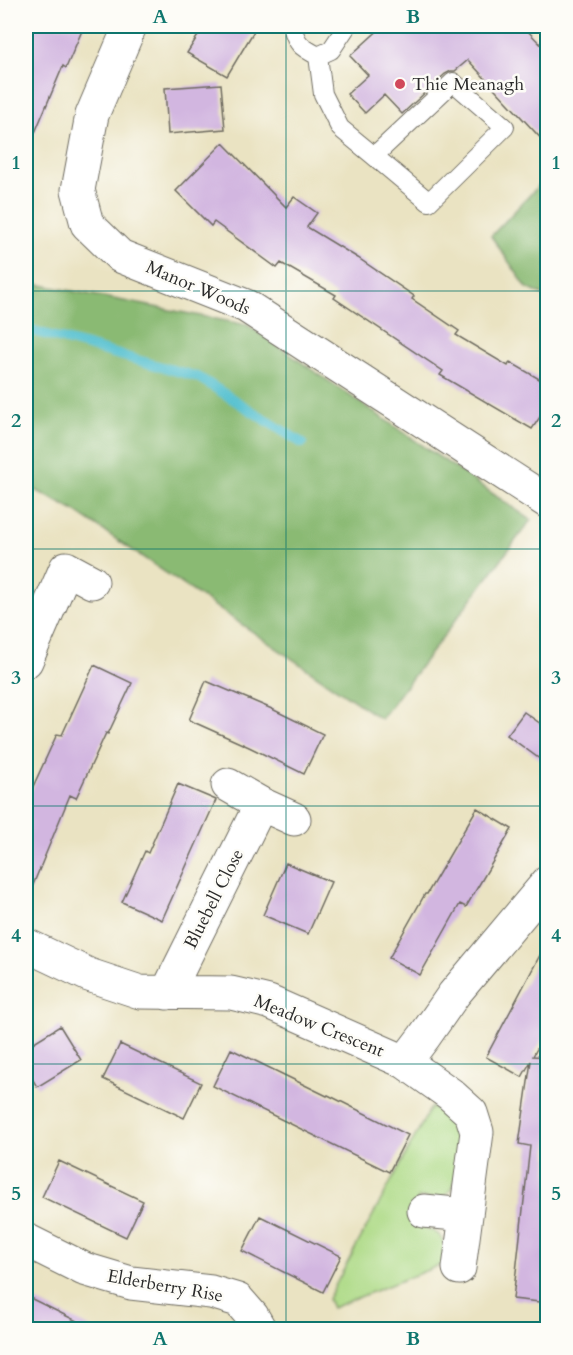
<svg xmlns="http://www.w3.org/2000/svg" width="573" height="1355" font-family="Cardo,serif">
	<rect width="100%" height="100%" fill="#fdfcf7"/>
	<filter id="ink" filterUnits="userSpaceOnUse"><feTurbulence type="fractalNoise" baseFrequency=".0167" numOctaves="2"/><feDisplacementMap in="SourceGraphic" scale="12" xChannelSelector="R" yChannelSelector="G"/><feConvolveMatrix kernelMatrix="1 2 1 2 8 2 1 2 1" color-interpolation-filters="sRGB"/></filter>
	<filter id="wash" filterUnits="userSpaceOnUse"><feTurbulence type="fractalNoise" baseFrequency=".008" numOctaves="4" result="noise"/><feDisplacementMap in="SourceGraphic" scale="24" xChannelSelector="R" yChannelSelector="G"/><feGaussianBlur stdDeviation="1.35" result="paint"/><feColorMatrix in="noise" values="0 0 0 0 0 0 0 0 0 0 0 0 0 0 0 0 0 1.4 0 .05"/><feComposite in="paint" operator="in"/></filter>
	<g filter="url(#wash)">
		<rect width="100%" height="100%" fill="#eae3c2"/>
		<path fill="#adda86" stroke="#6c8258" stroke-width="1.5" d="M431 1107 454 1118 461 1130 456 1177 452 1189 443 1197 418 1198 415 1225C427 1229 444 1231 445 1248 446 1253 444 1259 443 1264L332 1308 328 1299Z"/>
		<path fill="#8aba73" stroke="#5a724f" stroke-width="1.5" d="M547 177V297L527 288 491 236Z
			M26 282 247 325 531 520 381 719 73 510 26 485Z"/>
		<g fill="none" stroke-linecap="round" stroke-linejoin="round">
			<path stroke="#56c1d0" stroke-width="10" d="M26 329 198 377 302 443"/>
		</g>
		<g id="blocks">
			<path fill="#d2b6e0" d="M26 26H84L66 68 63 66 26 154Z
				M204 26H257L227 76 187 53Z
				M383 26H523L548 52V146L468 60 455 71H451L445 74 402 114 384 95 365 113 347 94 368 75 350 56Z
				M221 84 225 129 168 134 165 88Z
				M223 143 286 207 294 197 317 213 307 227 358 258 414 296 412 299 459 331 456 335 508 366 510 362 548 384V405L532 429 440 375 443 371 334 298 336 295 281 263 277 268 214 222 211 226 176 191Z
				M94 665 132 683 108 734 106 733 76 798 70 795 26 902V802L57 734 62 735Z
				M206 681 272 709 323 734 304 774 249 747 189 720Z
				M524 712 548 729V765L507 735Z
				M178 784 216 800 162 920 122 902 145 851 148 853Z
				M477 808 512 829 466 907 460 904 420 975 389 958 425 894H427Z
				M286 863 331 882 308 934 263 915Z
				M548 940V1029L533 1056 548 1057V1303L513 1299 530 1146 519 1144 531 1061 522 1077 486 1057Z
				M60 1026 81 1060 37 1087 26 1068V1047Z
				M120 1044 201 1083 184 1118 103 1079Z
				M231 1049 327 1096 328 1095 408 1135 389 1172 213 1086Z
				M59 1161 143 1201 126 1237 42 1197Z
				M260 1216 341 1256 323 1292 242 1251Z
				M26 1296 93 1329H26Z"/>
		</g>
	</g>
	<g filter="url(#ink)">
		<use href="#blocks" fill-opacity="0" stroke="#6e6b60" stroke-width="1.5"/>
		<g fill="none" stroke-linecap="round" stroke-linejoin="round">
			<g stroke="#6e6b60" stroke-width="20">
				<path id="lane" d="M292 26C297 45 301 47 318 56L331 50 347 26
					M318 56 323 94 340 128 374 156 453 82 505 127 429 202 374 156"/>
			</g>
			<g stroke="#6e6b60" stroke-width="35">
				<path id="street" d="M130 26 92 115 78 190 87 224 120 256 246 306 548 502
					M26 661 66 568 92 582
					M261 804 294 819
					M26 945 89 975 140 992 231 993 269 1002 405 1062 424 1037 454 994 548 882
					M167 993 261 804 228 785
					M405 1062 450 1094 471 1113 477 1132 459 1268
					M424 1211 466 1215
					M26 1240 84 1269 131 1283 211 1292 238 1300 252 1316 260 1330"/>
			</g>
			<use href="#lane" stroke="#fff" stroke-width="18"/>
			<use href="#street" stroke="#fff" stroke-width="33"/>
		</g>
	</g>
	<path fill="none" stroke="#0f766e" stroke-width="1.5" stroke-opacity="0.55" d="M286 26V1330M26 291H548M26 549H548M26 806H548M26 1064H548"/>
	<circle fill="#d1495b" stroke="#fdfcf7" stroke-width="2" cx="400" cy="84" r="6"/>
	<g text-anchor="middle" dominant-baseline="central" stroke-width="5" stroke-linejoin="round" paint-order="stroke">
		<g font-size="18" fill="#2b2b2b" stroke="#fdfcf7" text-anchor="start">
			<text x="412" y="84">Thie Meanagh</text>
		</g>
		<g font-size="18" fill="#2b2b2b" stroke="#fdfcf7">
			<text transform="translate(198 288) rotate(23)">Manor Woods</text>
			<text transform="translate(214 899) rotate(-63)">Bluebell Close</text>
			<text transform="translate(319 1026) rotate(22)">Meadow Crescent</text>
			<text transform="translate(165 1286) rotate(10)">Elderberry Rise</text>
		</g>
	</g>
	<rect width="573" height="1355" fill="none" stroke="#fdfcf7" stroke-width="66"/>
	<rect x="33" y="33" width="507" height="1289" fill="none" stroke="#0f766e" stroke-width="2"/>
	<g font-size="20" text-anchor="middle" font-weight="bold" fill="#0f766e">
		<text x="160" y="23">A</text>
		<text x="413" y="23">B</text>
		<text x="16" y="169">1</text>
		<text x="556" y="169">1</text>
		<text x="16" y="427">2</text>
		<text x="556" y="427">2</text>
		<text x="16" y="684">3</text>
		<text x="556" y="684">3</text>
		<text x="16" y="942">4</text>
		<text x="556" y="942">4</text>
		<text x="16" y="1200">5</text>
		<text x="556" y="1200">5</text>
		<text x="160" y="1345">A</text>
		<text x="413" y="1345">B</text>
	</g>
</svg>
